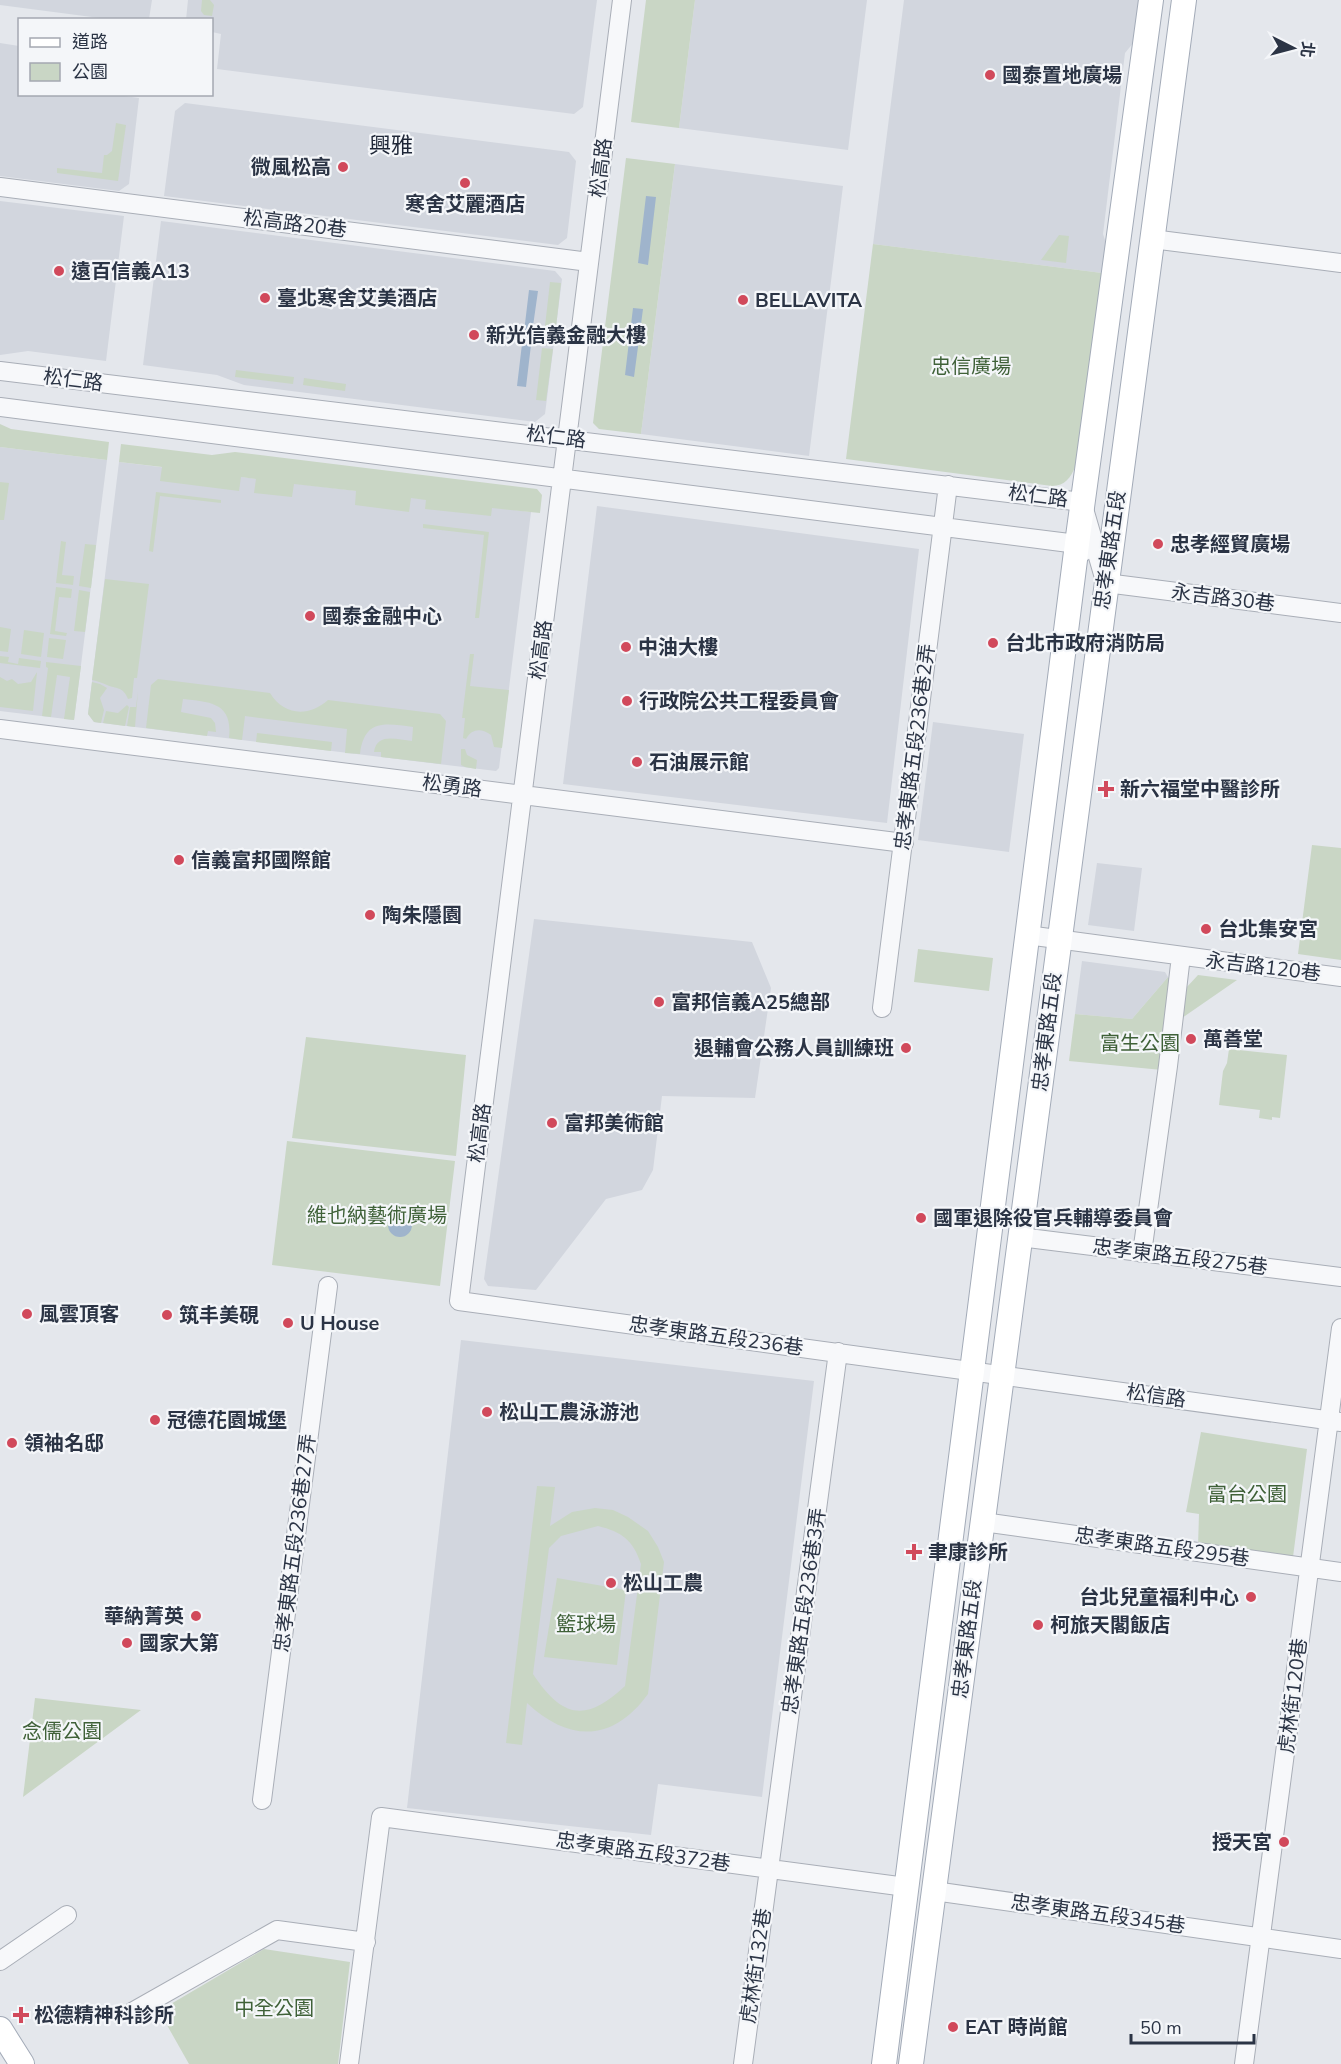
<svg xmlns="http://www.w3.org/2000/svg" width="1341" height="2064" font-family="'Nunito Sans','Noto Sans TC',sans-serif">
	<rect width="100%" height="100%" fill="#e4e7ec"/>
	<path fill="#d2d6de" d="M0 0H152L149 19 115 20 0 5Z
		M188 0H597L583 107 574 114 217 69 221 34 212 32V20H186Z
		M695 0H867L848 150 679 128Z
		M904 0H1139L1134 42 1125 53 1103 234 1106 243 1102 273 873 244Z
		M0 43 19 46 20 94H110L139 98 129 184 119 191 0 176Z
		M185 103 569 152 576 161 567 238 558 245 164 196 175 111Z
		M675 164 843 186 809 456 641 434Z
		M0 201 124 216 106 361 28 351 0 355Z
		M161 221 555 271 562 279 545 414 535 422 244 385 217 375 143 365Z
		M0 447 107 460 74 720 0 711Z
		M119 462 531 512 499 768 496 771 94 722 88 714Z
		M597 506 919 549 887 823 563 784Z
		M933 722 1024 734 1009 852 918 840Z
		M1097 863 1142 868 1134 931 1088 925Z
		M534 919 752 942 771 988 755 1098 662 1096 653 1170 642 1190 606 1199 536 1290 488 1286 484 1279Z
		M1082 961 1165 972 1168 977 1132 1019 1075 1014Z
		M461 1340 814 1381 762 1797 658 1784 651 1835 407 1808Z"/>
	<path fill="#c9d6c5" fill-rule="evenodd" d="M202 0H210L214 5 212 16 204 15 201 11Z
		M646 0H695L679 128 631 122Z
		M116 123 126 125 118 181 57 173V168L102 173 104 155H107L112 151Z
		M626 158 675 164 641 434 599 429 593 423Z
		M1059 235 1069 236 1066 263 1041 260Z
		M873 244 1102 273 1075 467C1071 477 1065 486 1052 486L846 459Z
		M550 282 561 283 555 336 544 335Z
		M542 348 553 349 546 401 536 400Z
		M236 370 294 377 293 384 235 377Z
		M304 378 346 384 345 391 303 385Z
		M0 424 11 429 109 442 107 460 0 447Z
		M121 444 212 455 235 452 537 489 542 495 540 513 492 508 491 516 425 509 426 500 411 498 409 512 355 505 356 491 294 484 292 497 254 493 256 479 241 477 239 491 160 481 162 467 119 462Z
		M0 482 9 483 4 520H0Z
		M156 492 221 500V503L160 496 153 552 149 551Z
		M423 524 489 532 479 618H475L484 535 423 528Z
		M61 541 66 542 62 575 74 576 73 585 56 583Z
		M85 544 96 545 91 588 79 586Z
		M105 579 149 584 137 678H134L132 698 128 699C123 686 116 689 107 685 102 683 98 681 92 680Z
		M56 587 72 589 71 598 59 597 55 631 67 633 66 636 50 634Z
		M79 590 90 592 85 632 74 631Z
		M0 627 11 629 8 652 0 651Z
		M24 630 44 633 41 657 21 654Z
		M49 638 66 640 63 659 47 657Z
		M470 654H474L470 686 509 690 502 748 494 747 491 735C482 728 472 728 466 739L463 738 465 718H462Z
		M0 656 9 657 8 662 18 664 19 658 41 661 40 668 0 663Z
		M46 662 81 666 74 720 64 719 70 677 57 675 51 717 42 716 48 668 46 667Z
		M37 672 33 711 0 707V677L7 681 12 679 18 684 31 682Z
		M158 679 270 693C284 716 309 717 328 700L440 714 446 721 441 764 381 757V752H374C377 732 397 740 412 741L413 727C385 723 364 719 360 754L345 753 347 729 245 716 242 740 229 738C233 703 211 702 183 699L181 712 211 718 215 723 216 732 208 731 207 736 146 728 151 685Z
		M92 682 100 684 107 688 100 698 104 710 101 723 94 722 88 714Z
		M138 691 135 727 127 726 130 707H136Z
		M127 705 129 707 125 726 103 723 106 711 118 713Z
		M257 733 332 742 331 751 256 742Z
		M461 749H465L467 755 477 760 476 769 465 767 461 765Z
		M1312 845 1341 848V960L1298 954Z
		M918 949 993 958 989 991 914 982Z
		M1198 975 1237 980 1182 1018 1186 988Z
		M1168 977 1172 982 1162 1070 1069 1061 1075 1014 1132 1019Z
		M306 1037 466 1055 456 1156 292 1138Z
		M1229 1049 1287 1055 1280 1118 1272 1117V1120L1259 1118 1260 1110 1219 1105 1223 1071 1227 1063Z
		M287 1141 455 1161 440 1286 272 1265Z
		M1201 1432 1307 1449 1293 1557 1198 1546 1199 1514 1186 1512Z
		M537 1486 555 1487 550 1526 572 1512 595 1508 613 1510 628 1517 648 1531 658 1547 664 1562 648 1694C613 1742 570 1743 527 1703L522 1745 506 1743ZM598 1526C622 1532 633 1540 641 1564L625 1686C586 1723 562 1718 533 1674L549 1548 561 1536Z
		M557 1578 626 1590 617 1665 544 1657Z
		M35 1698 141 1710 23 1797Z
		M264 1949 350 1962 338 2064H189L159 2011Z"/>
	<path fill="#9fb4cc" d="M646 196 656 197 648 265 638 263Z
		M529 290 538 291 532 333 524 332Z
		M633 308 643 309 634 377 625 375Z
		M522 344 531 345 526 387 517 386Z
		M388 1225a12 12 0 1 1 24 0a12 12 0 1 1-24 0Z"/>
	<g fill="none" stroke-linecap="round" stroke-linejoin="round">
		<g stroke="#a9aeb7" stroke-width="20">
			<path id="minor" d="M622 0 459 1301 1341 1422
				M0 187 589 262
				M1152 239 1341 263
				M0 371 1082 502 1105 581
				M0 407 1077 544 1083 552
				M1106 583 1341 613
				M0 729 904 843
				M1027 935 1341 977
				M882 1008 948 485
				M1020 1237 1341 1277
				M1142 1253 1168 1066 1181 956
				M983 1522 1341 1572
				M262 1800 328 1286
				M934 1891 1341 1949
				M0 1961 67 1915
				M132 2012 277 1930 366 1942
				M349 2064 381 1817 906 1887
				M743 2064 838 1352
				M1244 2064 1341 1328"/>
		</g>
		<g stroke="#a3abb8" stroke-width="26">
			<path id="major" d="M0 2029 22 2064
				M884 2064 1077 544 1151 0
				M911 2064 1184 0"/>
		</g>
		<use href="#minor" stroke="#f7f8fa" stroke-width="18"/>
		<use href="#major" stroke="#fff" stroke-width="24"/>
	</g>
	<g fill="#d1495b" stroke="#f4f6f9" stroke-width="2">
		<circle cx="990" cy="75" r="6"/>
		<circle cx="343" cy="167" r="6"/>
		<circle cx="465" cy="183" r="6"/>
		<circle cx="59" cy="271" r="6"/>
		<circle cx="265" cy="298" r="6"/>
		<circle cx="743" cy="300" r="6"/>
		<circle cx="474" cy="335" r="6"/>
		<circle cx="1158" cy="544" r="6"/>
		<circle cx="310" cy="616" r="6"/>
		<circle cx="993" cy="643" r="6"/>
		<circle cx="626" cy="647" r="6"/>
		<circle cx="627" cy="701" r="6"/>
		<circle cx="637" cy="762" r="6"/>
		<path d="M1103 780h6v6h6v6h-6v6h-6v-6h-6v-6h6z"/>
		<circle cx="179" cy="860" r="6"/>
		<circle cx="370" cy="915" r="6"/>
		<circle cx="1206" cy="929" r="6"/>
		<circle cx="659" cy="1002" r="6"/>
		<circle cx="1191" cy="1039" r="6"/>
		<circle cx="906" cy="1048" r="6"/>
		<circle cx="552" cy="1123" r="6"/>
		<circle cx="921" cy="1218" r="6"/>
		<circle cx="27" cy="1314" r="6"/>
		<circle cx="167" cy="1315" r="6"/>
		<circle cx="288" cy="1323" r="6"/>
		<circle cx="487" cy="1412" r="6"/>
		<circle cx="155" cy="1420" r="6"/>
		<circle cx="12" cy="1443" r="6"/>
		<path d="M911 1543h6v6h6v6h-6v6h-6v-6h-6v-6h6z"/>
		<circle cx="611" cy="1583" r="6"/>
		<circle cx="1251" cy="1597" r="6"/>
		<circle cx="196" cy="1616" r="6"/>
		<circle cx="1038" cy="1625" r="6"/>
		<circle cx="127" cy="1643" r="6"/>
		<circle cx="1284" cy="1842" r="6"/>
		<path d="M18 2006h6v6h6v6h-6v6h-6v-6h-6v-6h6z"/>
		<circle cx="953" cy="2027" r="6"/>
	</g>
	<g text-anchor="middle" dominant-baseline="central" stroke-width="4.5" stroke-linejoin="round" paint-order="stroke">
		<g font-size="20" font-weight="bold" fill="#2b3445" stroke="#f4f6f9" text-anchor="start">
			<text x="1002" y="75">國泰置地廣場</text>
			<text x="331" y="167" text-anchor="end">微風松高</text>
			<text x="465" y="204" text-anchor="middle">寒舍艾麗酒店</text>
			<text x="71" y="271">遠百信義A13</text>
			<text x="277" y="298">臺北寒舍艾美酒店</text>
			<text x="755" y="300">BELLAVITA</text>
			<text x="486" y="335">新光信義金融大樓</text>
			<text x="1170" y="544">忠孝經貿廣場</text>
			<text x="322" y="616">國泰金融中心</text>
			<text x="1005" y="643">台北市政府消防局</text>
			<text x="638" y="647">中油大樓</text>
			<text x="639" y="701">行政院公共工程委員會</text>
			<text x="649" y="762">石油展示館</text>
			<text x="1120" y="789">新六福堂中醫診所</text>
			<text x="191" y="860">信義富邦國際館</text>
			<text x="382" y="915">陶朱隱園</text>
			<text x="1218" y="929">台北集安宮</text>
			<text x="671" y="1002">富邦信義A25總部</text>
			<text x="1203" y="1039">萬善堂</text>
			<text x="894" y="1048" text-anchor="end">退輔會公務人員訓練班</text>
			<text x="564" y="1123">富邦美術館</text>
			<text x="933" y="1218">國軍退除役官兵輔導委員會</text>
			<text x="39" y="1314">風雲頂客</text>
			<text x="179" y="1315">筑丰美硯</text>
			<text x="300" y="1323">U House</text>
			<text x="499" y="1412">松山工農泳游池</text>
			<text x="167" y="1420">冠德花園城堡</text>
			<text x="24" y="1443">領袖名邸</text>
			<text x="928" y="1552">聿康診所</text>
			<text x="623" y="1583">松山工農</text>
			<text x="1239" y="1597" text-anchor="end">台北兒童福利中心</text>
			<text x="184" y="1616" text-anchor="end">華納菁英</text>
			<text x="1050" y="1625">柯旅天閣飯店</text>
			<text x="139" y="1643">國家大第</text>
			<text x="1272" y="1842" text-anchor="end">授天宮</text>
			<text x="34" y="2015">松德精神科診所</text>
			<text x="965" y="2027">EAT 時尚館</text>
		</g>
		<g font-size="20" fill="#2b3445" stroke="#f4f6f9">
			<text transform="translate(601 168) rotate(-83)">松高路</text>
			<text transform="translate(295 224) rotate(7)">松高路20巷</text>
			<text transform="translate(73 380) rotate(7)">松仁路</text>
			<text transform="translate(556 437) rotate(7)">松仁路</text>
			<text transform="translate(1038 496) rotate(7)">松仁路</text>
			<text transform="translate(1110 550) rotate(-82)">忠孝東路五段</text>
			<text transform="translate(1223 598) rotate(7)">永吉路30巷</text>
			<text transform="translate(541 650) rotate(-83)">松高路</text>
			<text transform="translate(915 747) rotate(-83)">忠孝東路五段236巷2弄</text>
			<text transform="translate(452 786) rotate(7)">松勇路</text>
			<text transform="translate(1263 967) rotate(7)">永吉路120巷</text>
			<text transform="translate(1047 1032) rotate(-83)">忠孝東路五段</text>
			<text transform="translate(480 1133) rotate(-83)">松高路</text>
			<text transform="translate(1180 1257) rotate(7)">忠孝東路五段275巷</text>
			<text transform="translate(716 1336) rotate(8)">忠孝東路五段236巷</text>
			<text transform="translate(1156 1396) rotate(8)">松信路</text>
			<text transform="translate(295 1543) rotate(-83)">忠孝東路五段236巷27弄</text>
			<text transform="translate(1162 1547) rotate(8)">忠孝東路五段295巷</text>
			<text transform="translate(804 1611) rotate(-82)">忠孝東路五段236巷3弄</text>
			<text transform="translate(967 1639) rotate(-83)">忠孝東路五段</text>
			<text transform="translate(1293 1696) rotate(-83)">虎林街120巷</text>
			<text transform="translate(643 1852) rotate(8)">忠孝東路五段372巷</text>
			<text transform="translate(1098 1914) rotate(8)">忠孝東路五段345巷</text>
			<text transform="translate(756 1966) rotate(-82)">虎林街132巷</text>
		</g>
		<g font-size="20" fill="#3f6138" stroke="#f4f6f9">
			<text x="971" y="366">忠信廣場</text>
			<text x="1140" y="1043">富生公園</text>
			<text x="377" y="1215">維也納藝術廣場</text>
			<text x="1247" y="1494">富台公園</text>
			<text x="586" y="1624">籃球場</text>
			<text x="62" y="1731">念儒公園</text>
			<text x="274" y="2008">中全公園</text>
		</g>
		<g font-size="22" fill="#1d2536" stroke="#f4f6f9">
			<text x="391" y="146">興雅</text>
		</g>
	</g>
	<rect x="18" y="18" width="195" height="78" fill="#f4f6f9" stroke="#a4a8b1" stroke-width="1.5"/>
	<rect x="30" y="38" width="30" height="9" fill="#ffffff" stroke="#a4a8b1" stroke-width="1.5"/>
	<text x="72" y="48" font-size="18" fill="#2b3445">道路</text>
	<rect x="30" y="63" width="30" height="18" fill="#c9d6c5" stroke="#a4a8b1" stroke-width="1.5"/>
	<text x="72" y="78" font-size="18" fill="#2b3445">公園</text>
	<g transform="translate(1293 48) rotate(96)" stroke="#f4f6f9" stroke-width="4.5" paint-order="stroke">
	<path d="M0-4.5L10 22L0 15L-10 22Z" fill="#2b3445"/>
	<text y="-9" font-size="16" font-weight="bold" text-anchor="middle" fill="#2b3445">北</text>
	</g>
	<path d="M1131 2034v9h123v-9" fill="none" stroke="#2b3445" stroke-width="3"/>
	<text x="1140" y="2034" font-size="18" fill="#2b3445" stroke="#f4f6f9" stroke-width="4.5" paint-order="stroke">50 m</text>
</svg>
